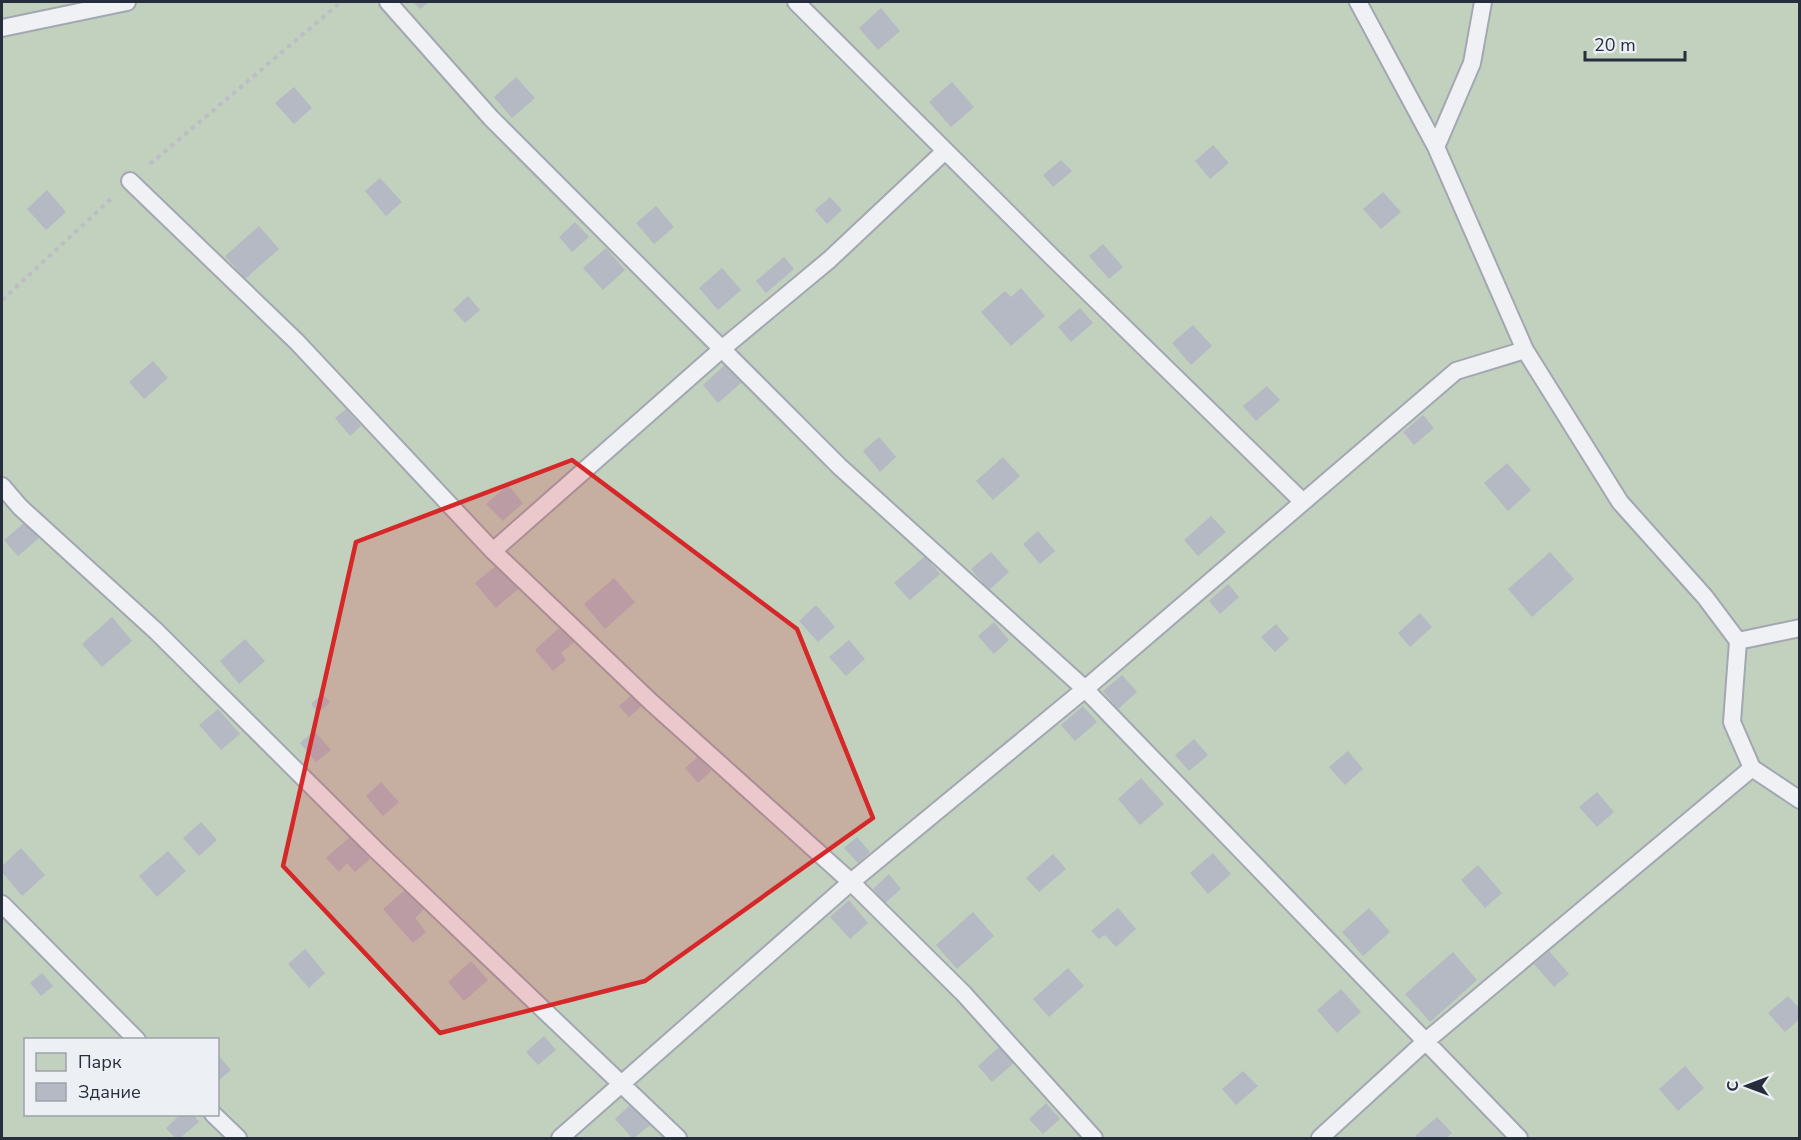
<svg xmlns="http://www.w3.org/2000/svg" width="1801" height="1140" font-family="'Nunito Sans',sans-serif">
	<rect width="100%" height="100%" fill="#dde0e7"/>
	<path fill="#c2d0be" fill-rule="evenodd" d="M2 2H1799V1138H2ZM26 1040H218V1114H26Z"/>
	<path fill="#b4b9c3" d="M413 2H429L420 9Z
		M881 8 900 31 878 50 859 28Z
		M516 77 535 98 512 118 494 97Z
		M952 82 974 107 951 127 929 102Z
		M294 87 312 108 294 124 275 103Z
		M1213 145 1229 163 1210 179 1195 161Z
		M1061 160 1072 171 1053 187 1043 175Z
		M380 178 402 202 386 216 365 191Z
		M47 190 66 212 46 230 27 209Z
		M1383 192 1401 212 1381 229 1363 209Z
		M830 197 842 210 827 224 815 210Z
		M656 206 674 227 654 244 636 223Z
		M575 222 589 237 572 252 559 237Z
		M259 226 279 249 245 279 225 256Z
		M1103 244 1123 267 1109 279 1089 256Z
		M606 248 625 270 603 290 583 268Z
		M784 257 794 269 766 293 756 281Z
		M722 268 741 290 718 310 699 288Z
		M1021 288 1045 316 1011 346 981 312 1005 291 1011 297Z
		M468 296 480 310 465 323 453 310Z
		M1080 308 1093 323 1071 342 1058 327Z
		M1193 325 1212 346 1191 365 1172 343Z
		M153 361 168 378 144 399 129 382Z
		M726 364 742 382 718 403 703 385Z
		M1267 386 1280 400 1256 421 1243 406Z
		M346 409 361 426 350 436 335 418Z
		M1423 415 1434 428 1414 445 1403 432Z
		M879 437 896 457 880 472 863 451Z
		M1003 457 1020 476 993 500 976 481Z
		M1507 463 1531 490 1508 511 1484 483Z
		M508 485 523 503 503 521 486 504Z
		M1211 516 1226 532 1198 556 1184 540Z
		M25 522 39 538 18 556 4 540Z
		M1038 531 1055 551 1040 564 1023 544Z
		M991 552 1009 572 989 590 971 569Z
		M1550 552 1574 579 1532 617 1508 589Z
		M925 556 940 574 910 600 894 583Z
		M498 564 519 588 496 608 475 583Z
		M614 578 635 602 605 629 584 604Z
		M1228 584 1239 597 1220 614 1209 601Z
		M816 605 835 627 818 642 799 621Z
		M1420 613 1432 627 1410 647 1398 633Z
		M112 617 132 641 102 667 82 644Z
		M994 622 1009 640 994 654 978 636Z
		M1276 624 1289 639 1275 652 1261 637Z
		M560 627 574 642 561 653 566 660 553 671 535 650Z
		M245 639 265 661 239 684 220 661Z
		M849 640 865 659 846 676 829 657Z
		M1122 675 1137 692 1118 709 1103 691Z
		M634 693 644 704 629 717 619 706Z
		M322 694 330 702 318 713 311 704Z
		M1083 706 1097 722 1075 741 1061 725Z
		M218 709 240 734 221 750 199 725Z
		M314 731 331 750 316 762 300 743Z
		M1194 739 1208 755 1189 771 1175 755Z
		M1348 751 1363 769 1345 785 1329 767Z
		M699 756 711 771 698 783 685 768Z
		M1141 778 1164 804 1140 825 1118 799Z
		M381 782 399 802 383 816 366 796Z
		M1597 792 1614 812 1597 827 1579 807Z
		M201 822 217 840 199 856 183 838Z
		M351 836 370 859 355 872 347 863 339 872 326 858Z
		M857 837 870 852 858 863 844 848Z
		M21 848 45 875 22 896 2 872V866Z
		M168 851 186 871 157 897 139 876Z
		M1213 853 1231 874 1208 894 1190 873Z
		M1053 854 1066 869 1039 892 1026 878Z
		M1478 865 1502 893 1485 908 1461 880Z
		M889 874 901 889 885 903 873 889Z
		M406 889 424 909 415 918 426 932 413 943 383 909Z
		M849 900 868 923 850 939 830 917Z
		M1118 908 1136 929 1116 947 1105 935 1099 939 1091 931Z
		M1369 908 1390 932 1363 956 1342 932Z
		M973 912 994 936 957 969 936 945Z
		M305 949 325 973 309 988 288 964Z
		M1549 951 1569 974 1554 987 1534 964Z
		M1453 952 1477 980 1430 1022 1405 994Z
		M471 961 488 980 464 1001 448 982Z
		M1068 968 1084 986 1049 1017 1033 999Z
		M42 973 53 986 41 996 30 983Z
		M1341 989 1361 1012 1337 1033 1317 1010Z
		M1788 996 1800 1009V1019L1785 1032 1768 1013Z
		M544 1036 556 1050 538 1065 526 1052Z
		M999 1047 1014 1063 992 1082 978 1066Z
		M218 1055 231 1070 218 1081Z
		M1685 1066 1704 1088 1678 1111 1659 1089Z
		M1243 1071 1258 1086 1236 1105 1222 1089Z
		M1046 1103 1060 1119 1043 1134 1029 1119Z
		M631 1104 650 1125 634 1138H632L615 1119Z
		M181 1114H193L199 1122 180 1138H175L166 1128Z
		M1437 1117 1452 1133 1446 1138H1418L1415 1136Z"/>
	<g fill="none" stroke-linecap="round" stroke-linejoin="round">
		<g stroke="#a2a7b1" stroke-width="20">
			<path id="lane" d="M388 2 491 118 840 467 1085 689 1519 1138
				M796 2 1050 255 1303 502
				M1358 2 1436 147 1525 350 1620 502 1705 597 1738 641 1732 722 1752 768 1800 800
				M2 28 127 2
				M1436 147 1472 63 1483 2
				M130 181 297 342 493 551 651 702 851 882 964 994 1094 1138
				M2 486 20 507 156 631 377 851 678 1138
				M493 551 723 348 829 260 945 151
				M1738 641 1800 628
				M2 904 137 1040
				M213 1114 238 1138
				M560 1138 851 882 1085 689 1456 371 1525 350
				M1320 1138 1426 1041 1752 768"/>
		</g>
		<path stroke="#bbbec5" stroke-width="4" stroke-dasharray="4.5 4.5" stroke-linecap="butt" d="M150 164 341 2
			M2 300 113 197"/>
		<use href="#lane" stroke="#eff1f5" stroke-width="16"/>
	</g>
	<path fill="#d62828" fill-opacity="0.2" stroke="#d62828" stroke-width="4.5" stroke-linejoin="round" d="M572 460 797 629 873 818 645 981 440 1033 283 866 356 542Z"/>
	<rect width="1801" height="1140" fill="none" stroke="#262e3d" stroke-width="6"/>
	<rect x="24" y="1038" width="195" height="78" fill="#eceff4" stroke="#9da2ab" stroke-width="1.5"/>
	<rect x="36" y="1053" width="30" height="18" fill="#c2d0be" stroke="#9da2ab" stroke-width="1.5"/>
	<text x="78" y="1068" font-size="18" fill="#262e3d">Парк</text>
	<rect x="36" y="1083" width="30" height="18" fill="#b4b9c3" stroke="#9da2ab" stroke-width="1.5"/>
	<text x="78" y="1098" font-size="18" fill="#262e3d">Здание</text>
	<g transform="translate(1747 1086) rotate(270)" stroke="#eceff4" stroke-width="4.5" paint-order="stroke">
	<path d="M0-4.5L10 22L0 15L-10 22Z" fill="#262e3d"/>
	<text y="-9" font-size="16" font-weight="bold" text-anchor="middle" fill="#262e3d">С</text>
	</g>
	<path d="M1585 51v9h100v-9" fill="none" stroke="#262e3d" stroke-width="3"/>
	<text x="1594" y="51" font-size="18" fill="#262e3d" stroke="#eceff4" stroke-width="4.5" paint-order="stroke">20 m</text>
</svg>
